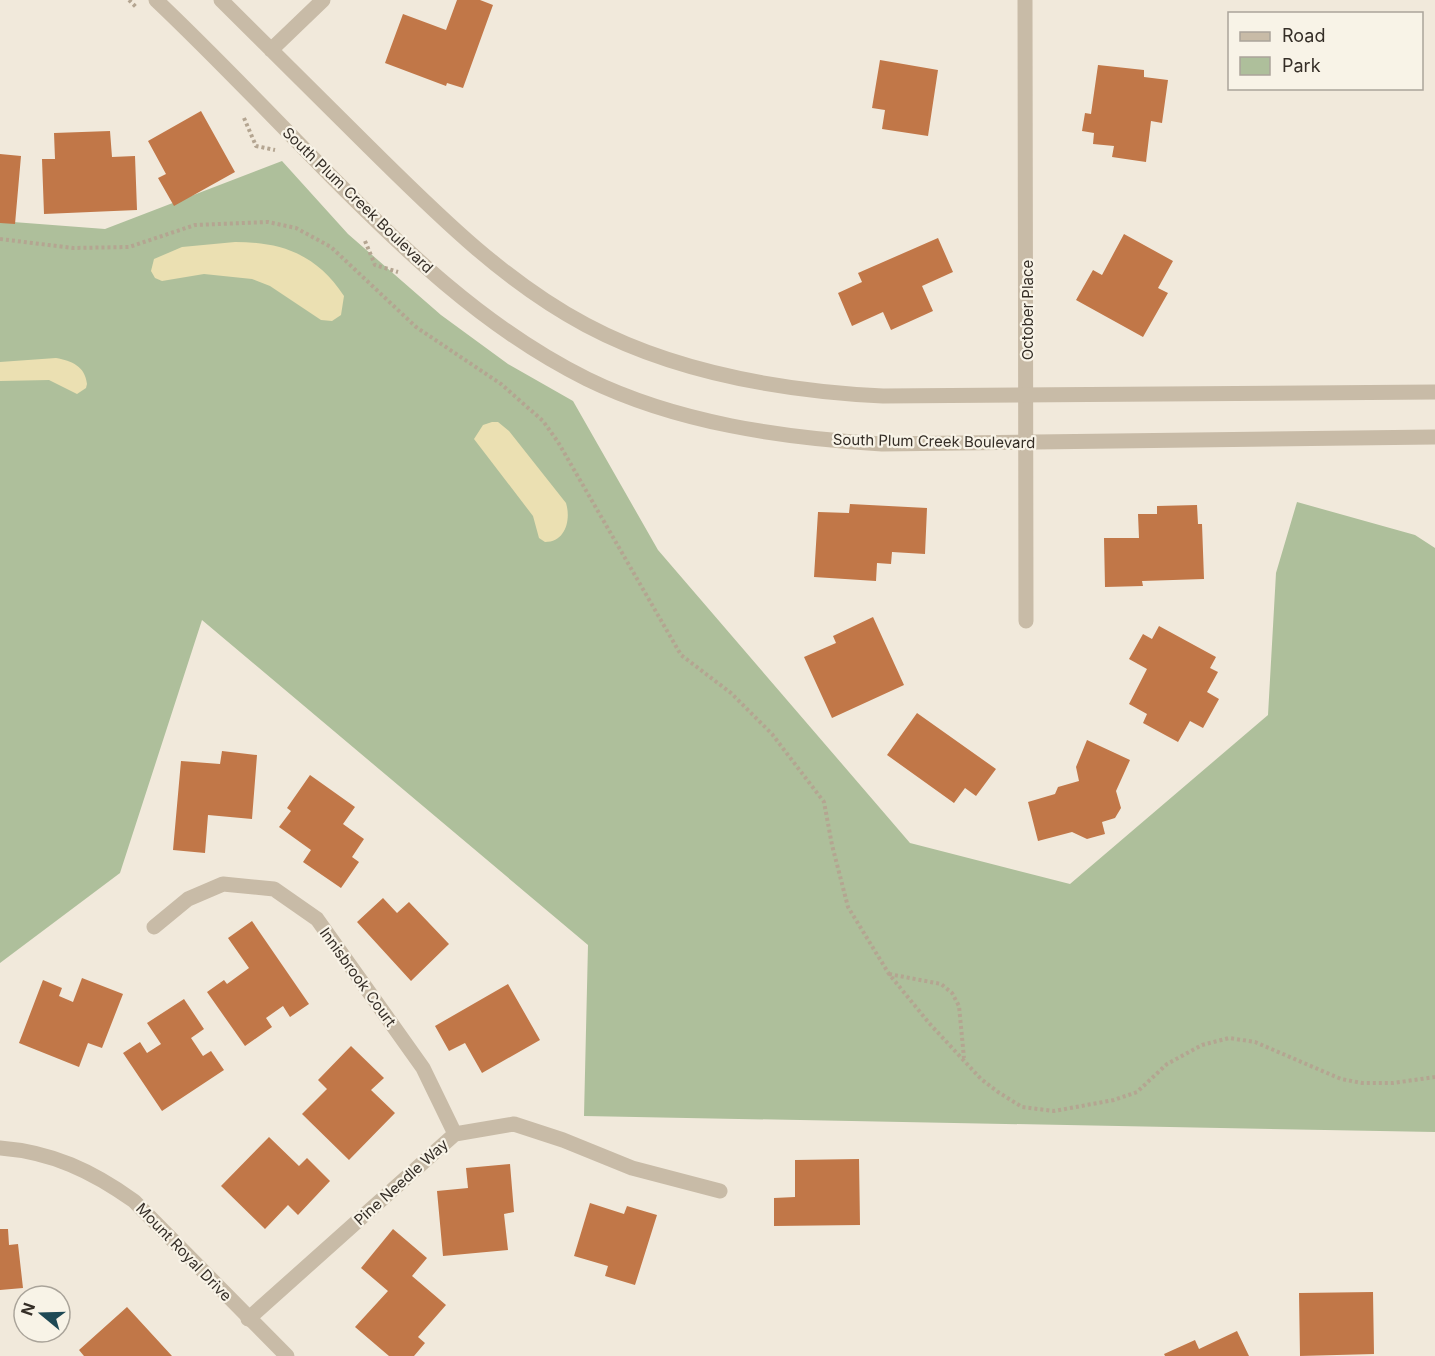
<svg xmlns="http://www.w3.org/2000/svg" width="1435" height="1356" font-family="Inter,sans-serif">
	<rect width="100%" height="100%" fill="#f1e9db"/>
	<path fill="#aebf9b" d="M282 161 348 234 441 315 508 364 573 401 658 550 910 843 1070 884 1268 715 1276 573 1297 502 1415 535 1435 548V1132L584 1116 588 945 202 620 120 873 0 963V221L105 229Z"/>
	<path fill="#ebe0b2" d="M235 242C283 242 317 255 344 296L341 315 332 321 321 320 270 286 252 279 204 274 162 281 155 278 151 271 154 259 182 247Z
		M56 358C72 361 85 366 87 384L86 388 77 394 49 380 0 381V362Z
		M492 422H498L509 431 566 503C571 519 566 542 545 542L539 538 533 516 474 439 483 425Z"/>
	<path fill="#c17748" d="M457 0H480L493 5 463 88 447 83 446 86 385 63 403 14 446 30Z
		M880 60 938 70 928 136 882 129 885 110 872 108Z
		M1098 65 1144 70V77L1168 80 1162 123 1151 121 1146 162 1112 157 1114 146 1093 144 1094 133 1082 131 1085 113 1091 114Z
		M201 111 235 172 174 206 158 178 166 174 148 141Z
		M110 131 112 157 135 156 137 210 44 214 42 159H55L54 133Z
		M0 154 21 156 15 224 0 223Z
		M1124 234 1173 261 1158 288 1168 293 1143 337 1076 300 1093 270 1102 275Z
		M938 238 953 272 922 286 933 311 891 330 883 312 852 326 838 293 862 282 858 273Z
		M850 504 927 508 925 554 892 552 891 564 877 563 876 581 814 577 818 512 849 513Z
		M1197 505 1198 524H1202L1204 579 1142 581 1143 586 1105 587 1104 538H1139L1138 514H1157V506Z
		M873 617 904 685 832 718 804 657 836 643 833 636Z
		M1159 626 1216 657 1210 668 1218 672 1207 692 1219 699 1203 728 1190 721 1178 742 1143 723 1147 714 1129 704 1147 669 1129 659 1143 634 1152 639Z
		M917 713 996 769 976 796 965 788 954 803 887 755Z
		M1087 740 1130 760 1116 791 1121 808 1115 818 1102 822 1105 834 1087 839 1072 832 1038 841 1028 802 1055 794 1058 787 1079 781 1076 767Z
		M222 751 257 755 252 819 208 815 205 853 173 850 181 761 220 764Z
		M310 775 355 807 343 824 364 839 352 857 359 862 341 888 303 862 311 850 279 827 291 811 287 808Z
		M383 898 397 913 409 902 449 944 411 981 357 922Z
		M252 921 309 1004 290 1017 283 1006 266 1018 272 1027 245 1046 207 992 224 980 227 984 249 968 228 938Z
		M82 978 123 994 102 1048 88 1043 79 1067 19 1043 43 980 62 988 59 996 73 1002Z
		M508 984 540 1040 482 1073 465 1043 449 1051 435 1026Z
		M184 999 204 1029 191 1038 203 1056 211 1051 224 1070 162 1111 123 1053 140 1042 147 1053 161 1044 147 1023Z
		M351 1046 384 1078 371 1090 395 1113 349 1160 302 1114 327 1089 318 1080Z
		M269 1137 299 1166 307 1158 330 1181 298 1215 288 1205 265 1229 221 1186Z
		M859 1159 860 1225 774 1226V1198L795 1197V1160Z
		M510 1164 514 1212 504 1214 508 1250 443 1256 437 1191 468 1188 466 1168Z
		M590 1203 624 1214 627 1206 657 1215 635 1285 605 1276 608 1266 574 1256Z
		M0 1229H8L9 1245 18 1244 23 1288 0 1290Z
		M393 1229 427 1258 412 1276 446 1305 418 1337 425 1343 414 1356H389L355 1327 388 1291 361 1268Z
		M1373 1292 1374 1354 1300 1356 1299 1293Z
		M127 1307 172 1356H84L79 1350Z
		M1237 1331 1249 1356H1165L1164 1354 1195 1340 1199 1349Z"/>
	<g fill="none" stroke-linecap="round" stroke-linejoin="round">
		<path stroke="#b4a591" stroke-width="4" stroke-dasharray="3 3" stroke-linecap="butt" d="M129 0 137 8
			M244 118 256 146 275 150
			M0 239 73 248 129 247 195 225 268 222 296 228 331 247 416 327 501 384 543 421 558 442 681 655 731 693 772 734 824 802 832 845 848 907 889 974 929 1023 981 1079 998 1092 1022 1107 1054 1111 1114 1100 1137 1092 1167 1064 1202 1045 1229 1038 1255 1042 1341 1079 1362 1083H1393L1435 1077
			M365 241 375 265 398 272
			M889 974 941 984 952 993 959 1006 964 1058"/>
		<path stroke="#c8bba7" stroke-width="15" d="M1025 0 1026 621
			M154 927 188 899 223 884 274 889 317 919 423 1068 455 1134
			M248 1319 455 1134 514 1124 563 1140 632 1168 720 1191"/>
		<path stroke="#c8bba7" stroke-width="15" d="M156 0C213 54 267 111 322 167 402 248 484 328 587 379 677 423 782 438 882 444L1435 437
			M221 0C270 49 320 98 369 147 435 212 503 281 586 325 676 373 782 391 883 396L1435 392
			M271 50 323 0
			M0 1148C52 1152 92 1171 134 1201L287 1356"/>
	</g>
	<g text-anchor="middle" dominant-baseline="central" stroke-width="4.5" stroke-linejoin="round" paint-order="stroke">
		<g font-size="15" fill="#352e27" stroke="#f8f3e7">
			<text transform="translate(358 200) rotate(44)">South Plum Creek Boulevard</text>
			<text transform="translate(1027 310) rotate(-90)">October Place</text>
			<text transform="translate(934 441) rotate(1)">South Plum Creek Boulevard</text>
			<text transform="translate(358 977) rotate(54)">Innisbrook Court</text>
			<text transform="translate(401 1182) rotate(-42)">Pine Needle Way</text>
			<text transform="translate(184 1252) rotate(46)">Mount Royal Drive</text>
		</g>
	</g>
	<rect x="1228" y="12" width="195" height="78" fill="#f8f3e7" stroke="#aaa49a" stroke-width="1.5"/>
	<rect x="1240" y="32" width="30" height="9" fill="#c8bba7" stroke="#aaa49a" stroke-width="1.5"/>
	<text x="1282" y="42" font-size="18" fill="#352e27">Road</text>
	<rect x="1240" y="57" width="30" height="18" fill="#aebf9b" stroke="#aaa49a" stroke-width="1.5"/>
	<text x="1282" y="72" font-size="18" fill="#352e27">Park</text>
	<g transform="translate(42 1314) rotate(289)"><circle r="28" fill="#f8f3e7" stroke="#aaa49a" stroke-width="1.5"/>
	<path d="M0-4.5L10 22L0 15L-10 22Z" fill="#1e4955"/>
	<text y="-9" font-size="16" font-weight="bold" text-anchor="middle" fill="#352e27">N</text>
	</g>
</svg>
